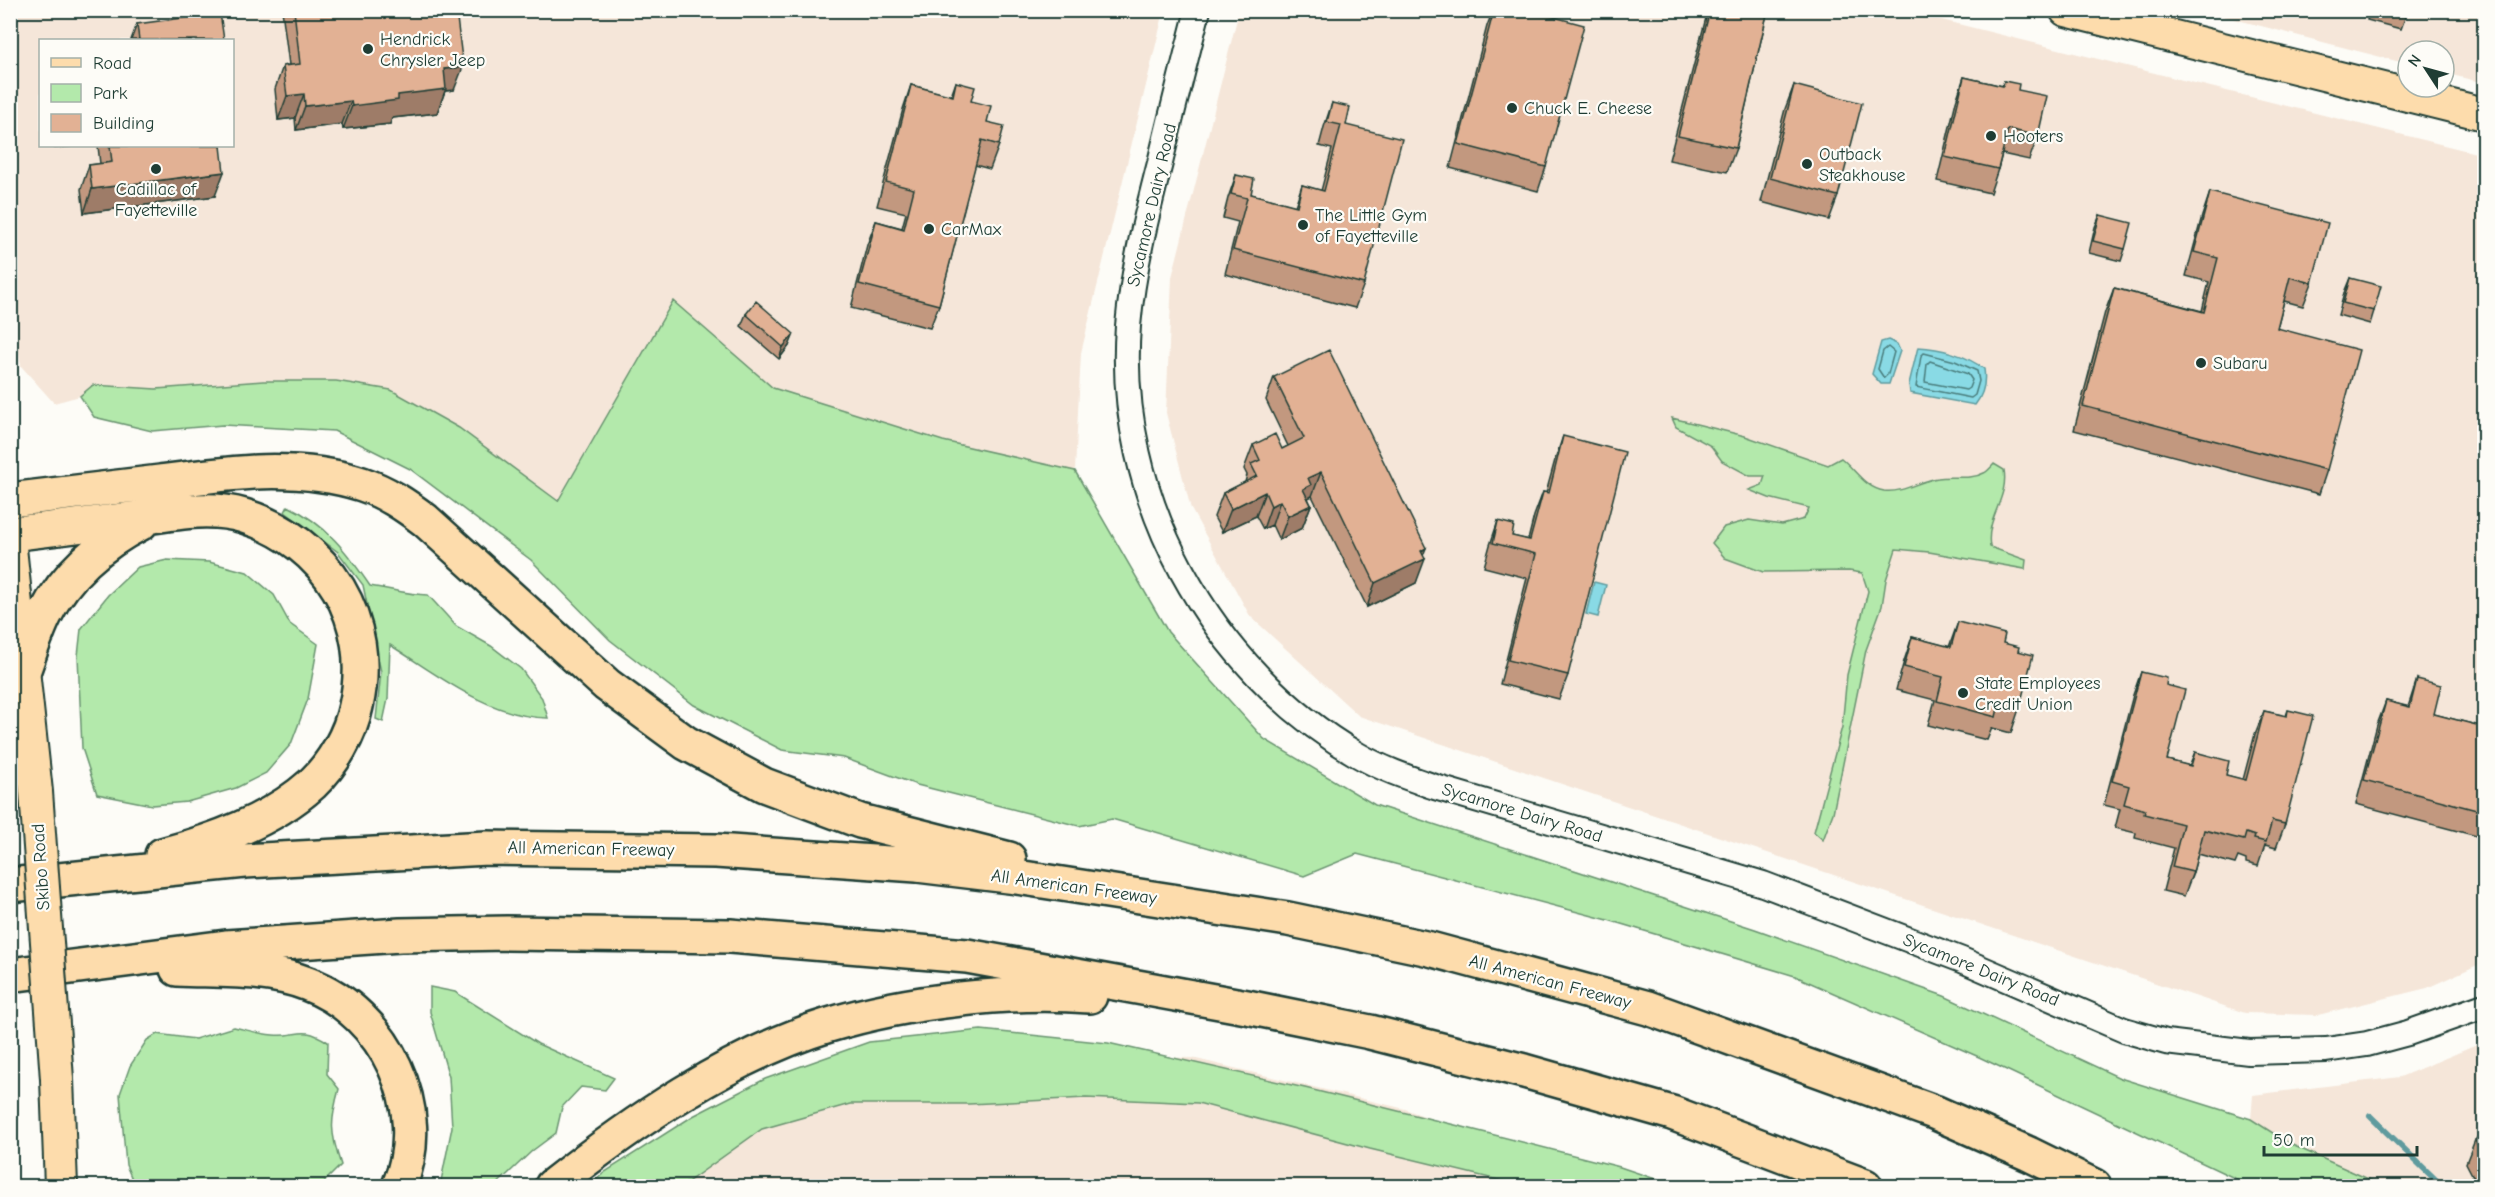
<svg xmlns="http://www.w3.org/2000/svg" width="2495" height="1197" font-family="'Comic Neue',sans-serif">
	<rect width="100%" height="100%" fill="#fdfcf7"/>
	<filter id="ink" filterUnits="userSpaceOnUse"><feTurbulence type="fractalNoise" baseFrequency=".0167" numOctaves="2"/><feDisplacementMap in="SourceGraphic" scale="12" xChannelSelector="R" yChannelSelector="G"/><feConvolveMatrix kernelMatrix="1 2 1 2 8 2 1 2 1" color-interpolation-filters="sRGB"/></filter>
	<g filter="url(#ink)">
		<path fill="#f5e6d9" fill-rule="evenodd" d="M10 11H1164L1081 353 1075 471 943 441 773 388 673 302 558 501 459 428 391 390 263 381 156 389 94 385 80 396 54 403 21 366 11 298ZM40 40H232V146H40Z
			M1239 11H1906L2484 155V962L2427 988 2318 1015 2245 1013 1359 716 1250 616 1191 509 1166 413 1172 277Z
			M2203 11H2484V83L2444 73V51H2408V64Z
			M2484 1042V1186H2384L2290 1144 2251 1119 2253 1095 2400 1077Z
			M1018 1055 1192 1058 1405 1109 1610 1186H637L719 1122Z"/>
		<path fill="#b3e9ab" stroke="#699370" stroke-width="1.5" d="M673 301 773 388 943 441 1075 471 1168 632 1264 739 1375 805 1755 929 1944 996 2120 1078 2251 1119 2290 1144 2384 1186H2251L1979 1057 1795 976 1608 920 1357 854 1304 876 1112 819 1079 826 917 785 844 758 782 750 694 705 610 640 531 560 410 469 334 431 223 425 152 431 94 417 80 396 93 385 156 389 263 381H336L391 390 459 428 558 501Z
			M1672 418 1745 436 1828 465 1841 458C1855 469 1865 488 1884 491 1904 493 1919 481 1938 478 1953 475 1969 481 1984 473 1987 472 1991 467 1994 464L2004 470C2009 499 1985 518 1990 547L2026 560 2025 569 1929 552 1896 549 1886 580 1882 606 1866 650 1833 813 1823 840 1814 832 1842 727 1847 675 1868 591 1862 573 1849 571 1763 572 1725 558 1712 543 1724 527 1749 520 1782 525 1804 519 1809 508 1769 498 1749 490 1762 485 1765 476H1750L1722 461 1711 446 1676 427Z
			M288 506C326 524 347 552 370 586 390 589 409 595 428 595L456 626 491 646 521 669 542 698 548 718C489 717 438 675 390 645L388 699 383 722 376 719 381 672 363 585 338 552 285 512Z
			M167 560 209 562 247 572 274 595 290 624 318 644 308 699 291 744 266 773 236 788 187 802 152 805 97 794 82 748 78 656 81 629 108 595 138 567Z
			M430 987 455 992 538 1044 614 1078 605 1090 581 1087 562 1107 556 1133 532 1151 495 1186H440L452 1127 449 1077 430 1012Z
			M234 1027C247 1030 260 1034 273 1035 299 1038 300 1024 328 1042L327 1074 339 1089C330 1122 330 1132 341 1165L320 1186H135L126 1165 120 1094 130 1066 147 1040 157 1034 195 1039Z
			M981 1030 1108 1043 1305 1088 1459 1126 1620 1167 1676 1186H1523L1370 1149 1198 1103 1086 1098 969 1104H850L762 1129 682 1186H589L605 1172 693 1116 765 1079 869 1042Z"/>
		<path fill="#89dae5" stroke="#5f9b9e" stroke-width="1.5" d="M1888 340 1897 344 1900 351 1889 384H1881L1872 374 1881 342Z
			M1918 347C1941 348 1966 355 1984 369 1986 383 1984 394 1975 405L1910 393 1909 384Z
			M1594 582 1606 585 1598 617 1586 614Z"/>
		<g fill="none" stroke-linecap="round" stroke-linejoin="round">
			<path stroke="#497c7b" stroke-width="1.5" d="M1888 347 1894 352 1888 374 1884 378 1878 369 1883 351Z
				M1924 353 1955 361 1977 371 1979 381 1975 395 1971 398 1916 387 1921 356Z
				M1930 361 1968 374 1972 380 1969 388 1966 390 1925 382 1927 364Z"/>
			<path stroke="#5f9b9e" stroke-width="6" d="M2370 1116 2442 1186"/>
			<g stroke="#1f3d34" stroke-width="28">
				<path id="minor" d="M1198 10C1185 61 1172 112 1160 163 1146 217 1133 270 1128 326 1115 497 1210 669 1358 755 1382 769 1409 778 1435 787L1763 884 1962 960 2124 1030 2166 1042 2249 1052 2326 1050 2367 1044 2408 1033 2484 1006"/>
			</g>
			<g stroke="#1f3d34" stroke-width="36">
				<path id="major" d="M2066 10 2484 114
					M10 548 36 792
					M57 1079 61 1186"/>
			</g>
			<g stroke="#1f3d34" stroke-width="38">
				<path id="highway" d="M10 500C60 494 110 488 160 482 227 473 296 463 362 484 386 492 405 505 425 520L607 685 686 743 764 785 860 821 1009 859
					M10 534C51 529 91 524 132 519 169 514 208 505 244 516 328 542 375 621 356 706 350 735 333 764 312 784 271 821 214 841 162 855
					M23 672C30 653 36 633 45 615 65 575 101 543 141 523
					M10 885 245 861 487 848 716 851 917 865 1017 877 1288 919 1430 949 1648 1008 1934 1112 2029 1154 2094 1186
					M177 969C220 971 267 968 308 984 385 1013 432 1109 399 1186
					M10 975 226 947 400 935 507 933 730 936 967 956 1247 1007 1370 1032 1524 1071 1672 1113 1865 1186
					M552 1186C632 1123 730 1055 829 1025 907 1001 1009 990 1090 996"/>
			</g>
			<use href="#minor" stroke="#fdfcf7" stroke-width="24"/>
			<use href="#major" stroke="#fddcac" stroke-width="32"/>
			<use href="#highway" stroke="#fddcac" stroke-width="33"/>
			<g stroke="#1f3d34" stroke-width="36" stroke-linecap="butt">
				<path id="major-bridge" d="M36 792 57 1079"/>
			</g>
			<use href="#major-bridge" stroke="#fddcac" stroke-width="32"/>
		</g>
		<path fill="#c2987f" stroke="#1f3d34" stroke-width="1.5" d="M282 10H456L454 90 445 91 437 113 392 118 390 124 343 129 342 124 296 130 295 118 278 120 275 89 283 66 289 65Z
			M1493 10H1528L1546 167 1538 191 1450 168 1487 26Z
			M1708 10H1768L1736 148 1727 172 1669 160Z
			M2370 10H2408L2401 29 2367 20Z
			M137 24 224 40H131Z
			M1964 77 2002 86 2004 81 2018 90 2038 136 2029 160 2002 154 1998 169 1990 193 1937 181 1956 101Z
			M956 82 987 122 999 145 990 169 975 165 939 305 930 328 851 308 867 245 876 221 902 228 906 213 877 206 903 109 911 85 951 96Z
			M1794 85 1838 196 1829 220 1761 202 1785 109Z
			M1332 103 1346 125 1364 284 1355 308 1225 274 1238 222 1223 218 1228 198 1236 175 1251 194 1295 206 1302 185 1321 191 1332 149 1319 146 1324 127Z
			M98 146H221L215 196 84 213 81 189 89 165 100 164Z
			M2210 192 2312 283 2303 306 2284 301 2277 328 2327 470 2319 494 2074 430 2105 312 2114 288 2202 311 2209 282 2186 276 2202 216Z
			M2100 215 2125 249 2121 261 2089 253 2095 227Z
			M2350 278 2374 311 2370 324 2338 315 2345 290Z
			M746 314 789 346 779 359 741 326Z
			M1274 377 1423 556 1416 583 1367 607 1312 496 1308 498 1311 505 1302 528 1279 540 1272 525 1263 529 1256 516 1222 532 1214 517 1223 493 1245 482 1247 475 1244 469 1253 445 1282 449 1288 446 1266 400Z
			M1563 436 1568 675 1559 699 1500 684 1527 578 1484 567 1490 545 1498 521 1512 536 1528 540 1534 516 1543 492 1546 493 1555 460Z
			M1958 622 2018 651 2019 709 2011 733 1992 728 1987 740 1928 725 1935 700 1896 690 1904 661 1912 637 1949 647Z
			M2141 672 2166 685 2167 760 2189 766 2195 752 2226 775 2243 780 2255 734 2264 711 2286 716 2288 710 2285 824 2276 848 2265 845 2258 866 2246 863V860L2238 857 2235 864 2198 854 2193 872 2184 896 2163 891 2174 848 2135 838 2136 833 2115 828 2120 809 2104 805 2133 695Z
			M2417 679 2434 714 2484 727V838L2356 804 2377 725 2386 701 2408 707Z
			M2484 1134V1186H2478L2466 1163 2475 1140Z"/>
		<path fill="#9e7c68" stroke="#1f3d34" stroke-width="1.5" d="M463 67 454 90 445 91 437 113 392 118 390 124 343 129 352 106 398 95 444 69Z
			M304 94 295 118 278 120 287 96Z
			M351 101 342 124 296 130 305 106Z
			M56 146H75L55 148Z
			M224 172 215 196 84 213 92 189Z
			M794 334 789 346 779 359 783 347Z
			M1321 472 1312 496 1306 499 1294 512 1308 478Z
			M1265 492 1256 516 1222 532 1231 509Z
			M1280 501 1272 525 1263 529 1271 506Z
			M1311 505 1302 528 1279 540 1288 516Z
			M1426 548 1421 561 1425 559 1416 583 1367 607 1375 583 1421 551Z"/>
		<path fill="#e2b194" stroke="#1f3d34" stroke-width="1.5" d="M294 10H456L463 67 444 69 446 89 398 95V100L352 106 351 101 305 106 304 94 287 96 283 66 300 64Z
			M1494 10H1528L1584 25 1546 167 1458 144Z
			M1710 10H1768L1736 148 1678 136Z
			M220 13 224 40H139L137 24Z
			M1964 77 2003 86 2004 81 2019 84 2018 90 2047 96 2038 136 2008 129 1998 169 1945 157Z
			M956 82 975 87 971 101 991 106 987 122 1004 126 999 145 982 140 939 305 859 284 876 221 904 229 914 189 886 182 911 85 953 96Z
			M1794 85 1862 103 1838 196 1770 178Z
			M1332 103 1350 107 1346 125 1402 139 1364 284 1233 250 1247 198 1231 194 1236 175 1254 179 1251 194 1297 206 1302 185 1324 191 1341 125 1327 122Z
			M110 146H221L224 172 92 189 89 165 112 162Z
			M2210 192 2328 223 2312 283 2290 277 2277 328 2359 350 2327 470 2083 406 2114 288 2204 312 2218 258 2194 252Z
			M2100 215 2132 223 2125 249 2093 241Z
			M2350 278 2381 286 2374 311 2343 303Z
			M756 301 794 334 783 347 746 314Z
			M1329 350 1426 548 1421 551 1425 559 1375 583 1321 472 1308 478 1311 485 1303 489 1311 505 1288 516 1280 501 1271 506 1265 492 1231 509 1223 493 1257 476 1251 464 1260 460 1253 445 1275 434 1282 449 1304 438 1274 377Z
			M1563 436 1625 452 1568 675 1508 660 1536 554 1493 543 1498 521 1514 525 1512 536 1530 540 1543 492 1549 493Z
			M1958 622 2005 634 2003 643 2019 647 2018 651 2033 655 2019 709 1999 704 1996 717 1937 701 1943 677 1904 667 1912 637 1951 647Z
			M2141 672 2167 678 2166 685 2185 690 2167 760 2191 766 2195 752 2229 761 2226 775 2246 780 2264 711 2287 716 2288 710 2313 716 2285 824 2272 821 2266 842 2254 839 2255 836 2246 833 2244 840 2204 830 2193 872 2172 867 2183 824 2144 814 2145 810 2124 804 2129 786 2112 781Z
			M2417 679 2441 685 2434 714 2484 727V812L2364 780 2386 701 2410 707Z
			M2484 1134V1159L2475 1140Z"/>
	</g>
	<g fill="#1f3d34" stroke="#fdfcf7" stroke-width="2">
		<circle cx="368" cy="49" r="6"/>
		<circle cx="1512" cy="108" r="6"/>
		<circle cx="1991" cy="136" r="6"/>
		<circle cx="1807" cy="164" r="6"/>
		<circle cx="156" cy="169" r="6"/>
		<circle cx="1303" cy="225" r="6"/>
		<circle cx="929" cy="229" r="6"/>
		<circle cx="2201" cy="363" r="6"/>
		<circle cx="1963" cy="693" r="6"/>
	</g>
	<g text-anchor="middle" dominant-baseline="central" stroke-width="4.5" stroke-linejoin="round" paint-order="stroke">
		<g font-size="18" fill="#1f3d34" stroke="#fdfcf7" text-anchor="start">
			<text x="380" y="39">Hendrick<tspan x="380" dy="21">Chrysler Jeep</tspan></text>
			<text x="1524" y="108">Chuck E. Cheese</text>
			<text x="2003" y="136">Hooters</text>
			<text x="1819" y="154">Outback<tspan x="1819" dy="21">Steakhouse</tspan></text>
			<text x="156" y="189" text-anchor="middle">Cadillac of<tspan x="156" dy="21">Fayetteville</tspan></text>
			<text x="1315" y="215">The Little Gym<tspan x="1315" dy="21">of Fayetteville</tspan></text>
			<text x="941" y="229">CarMax</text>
			<text x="2213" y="363">Subaru</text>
			<text x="1975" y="683">State Employees<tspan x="1975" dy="21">Credit Union</tspan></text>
		</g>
		<g font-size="18" fill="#1f3d34" stroke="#fdfcf7">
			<text transform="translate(1152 205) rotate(-77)">Sycamore Dairy Road</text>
			<text transform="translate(1522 813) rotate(17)">Sycamore Dairy Road</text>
			<text transform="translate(591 849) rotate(1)">All American Freeway</text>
			<text transform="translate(41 867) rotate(-94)">Skibo Road</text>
			<text transform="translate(1074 887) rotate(8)">All American Freeway</text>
			<text transform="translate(1981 970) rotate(22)">Sycamore Dairy Road</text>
			<text transform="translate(1550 982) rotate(15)">All American Freeway</text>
		</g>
	</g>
	<rect width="2495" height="1197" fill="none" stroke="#fdfcf7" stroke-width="36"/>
	<rect x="18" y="18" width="2459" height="1161" fill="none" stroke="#1f3d34" stroke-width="2" filter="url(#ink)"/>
	<rect x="39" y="39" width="195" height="108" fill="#fdfcf7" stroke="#a4b0a9" stroke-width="1.5"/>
	<rect x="51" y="58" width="30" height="9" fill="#fddcac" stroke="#a4b0a9" stroke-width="1.5"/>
	<text x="93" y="69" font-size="18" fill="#1f3d34">Road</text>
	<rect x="51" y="84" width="30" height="18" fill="#b3e9ab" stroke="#a4b0a9" stroke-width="1.5"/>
	<text x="93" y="99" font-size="18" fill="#1f3d34">Park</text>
	<rect x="51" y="114" width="30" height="18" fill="#e2b194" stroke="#a4b0a9" stroke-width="1.5"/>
	<text x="93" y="129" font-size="18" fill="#1f3d34">Building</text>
	<g transform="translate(2426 69) rotate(306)"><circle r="28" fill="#fdfcf7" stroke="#a4b0a9" stroke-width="1.5"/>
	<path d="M0-4.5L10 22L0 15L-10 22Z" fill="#1f3d34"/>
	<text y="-9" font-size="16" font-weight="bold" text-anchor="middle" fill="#1f3d34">N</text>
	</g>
	<path d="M2264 1146v9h153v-9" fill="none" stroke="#1f3d34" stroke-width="3"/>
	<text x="2273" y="1146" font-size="18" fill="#1f3d34" stroke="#fdfcf7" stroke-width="4.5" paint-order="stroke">50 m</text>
</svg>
